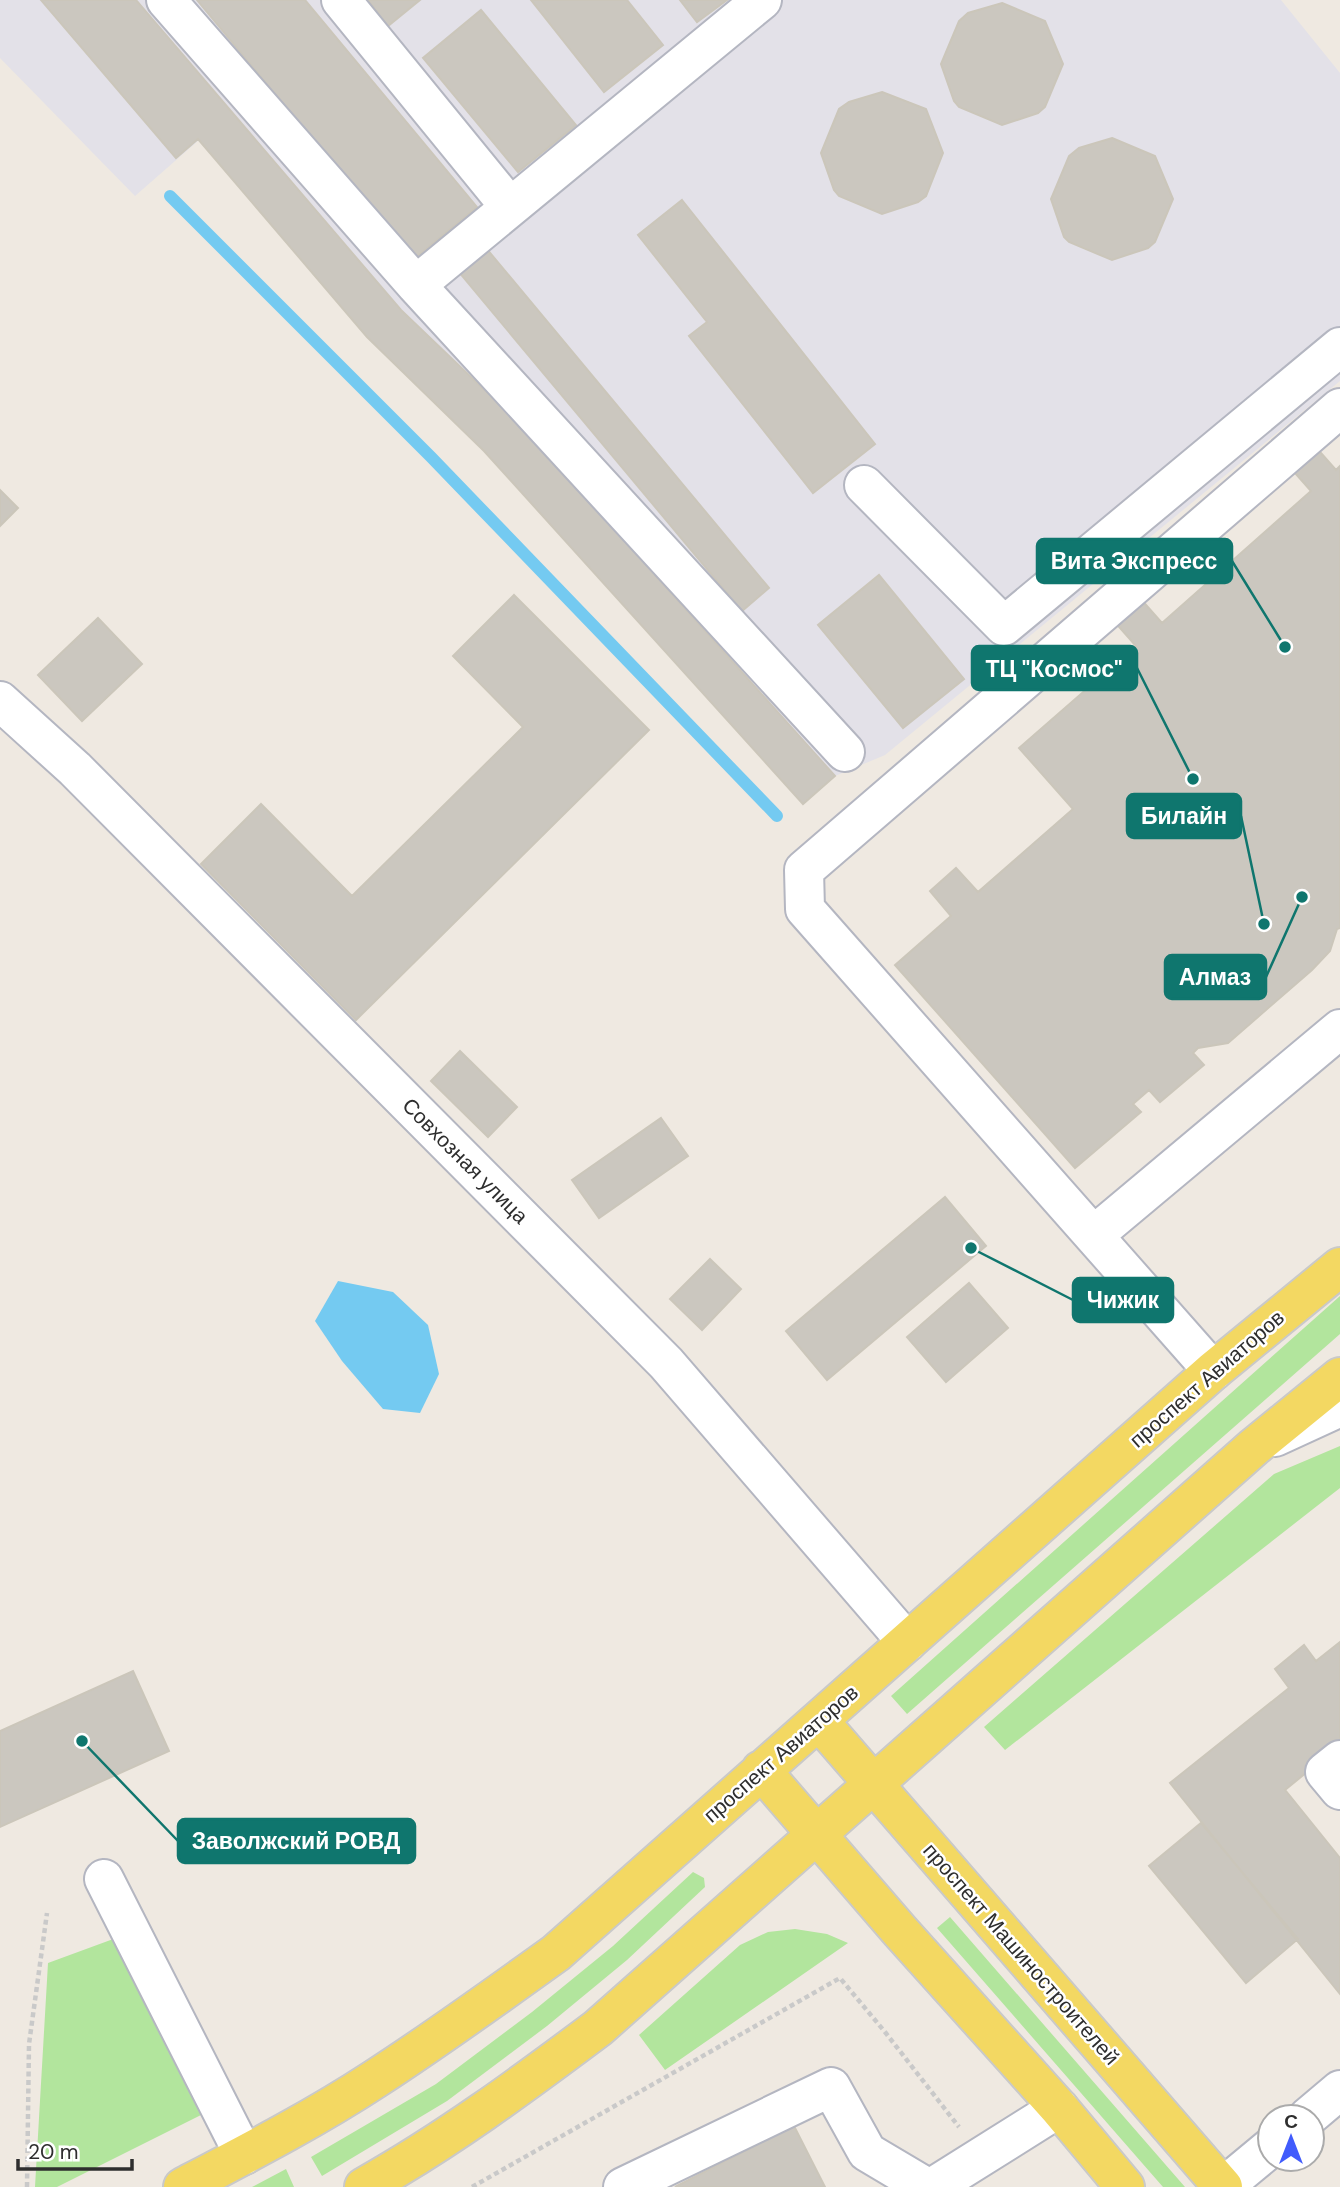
<svg xmlns="http://www.w3.org/2000/svg" width="1340" height="2187" font-family="'DM Sans',sans-serif">
	<rect width="100%" height="100%" fill="#efe9e1"/>
	<path fill="#e3e1e8" d="M0 0H1281L1340 73V381L885 755 835 776 803 804 484 451 367 337 199 140 135 196 0 58Z"/>
	<path fill="#b2e59d" d="M1340 1296V1334L907 1714 891 1696Z
		M1340 1446V1488L1005 1750 984 1727 1274 1474Z
		M693 1872 704 1878 705 1887 627 1960 547 2026 447 2101 322 2176 311 2157 436 2084 532 2012 613 1946Z
		M950 1917 1185 2187H1163L937 1928Z
		M795 1929 827 1934 848 1943 665 2070 639 2035 740 1945 768 1932Z
		M116 1938 203 2114 57 2187H35L48 1963Z
		M286 2169 294 2187H252Z"/>
	<path fill="#74caf1" d="M338 1281 393 1292 428 1325 439 1374 420 1413 383 1409 342 1361 315 1321Z"/>
	<g fill="none" stroke-linecap="round" stroke-linejoin="round">
		<path stroke="#74caf1" stroke-width="12" d="M170 196 431 457 777 816"/>
	</g>
	<path fill="#cbc7bf" stroke="#cbc6ba" stroke-width="2" d="M41 0H136L401 310 517 421 835 776 803 804 484 451 367 337 198 139 176 158Z
		M197 0H305L477 207 413 260Z
		M368 0H420L388 26Z
		M531 0H627L663 45 604 92Z
		M680 0H727L697 22Z
		M1002 3 1045 21 1063 64 1045 107 1038 113 1002 125 959 107 954 101 941 64 959 21 968 13Z
		M481 10 576 125 518 172 423 58Z
		M882 92 926 109 943 153 926 196 918 202 882 214 839 196 834 190 821 153 839 109 849 102Z
		M1112 138 1155 156 1173 199 1155 242 1148 248 1112 260 1069 242 1064 237 1051 199 1069 156 1079 148Z
		M682 200 875 444 813 493 689 336 707 322 638 235Z
		M486 248 769 588 742 611 458 271Z
		M1313 444 1336 470 1340 466V928L1337 929 1330 951 1312 970 1228 1043 1198 1048 1193 1053 1204 1065 1160 1102 1149 1090 1133 1104 1141 1112 1075 1168 895 965 951 916 930 891 956 868 978 892 1073 809 1019 748 1136 646 1113 620 1139 597 1162 623 1311 491 1288 465Z
		M0 490 18 508 0 526Z
		M879 575 964 679 903 728 818 625Z
		M514 595 649 730 356 1020 201 864 261 804 352 896 523 727 453 656Z
		M98 618 142 664 82 721 38 675Z
		M460 1051 517 1107 488 1137 431 1081Z
		M661 1118 688 1156 599 1218 572 1180Z
		M945 1197 986 1246 827 1380 786 1331Z
		M710 1259 741 1289 702 1330 670 1299Z
		M969 1283 1008 1328 946 1382 907 1337Z
		M1340 1642V1745L1285 1790 1340 1858V1994L1170 1783 1289 1688 1275 1669 1304 1645 1316 1661Z
		M133 1671 169 1751 0 1827V1731Z
		M1201 1823 1298 1939 1246 1983 1149 1866Z
		M794 2126 825 2187H675Z"/>
	<g fill="none" stroke-linecap="round" stroke-linejoin="round">
		<g stroke="#b4b6c1" stroke-width="42">
			<path id="minor" d="M166 0 416 285
				M341 0 510 207
				M762 0 416 285 845 752
				M864 485 1004 626 1340 347
				M0 701 75 769 666 1363 907 1642
				M1094 1235 1340 1029
				M1213 1371 805 909 804 870 1340 408
				M1275 1437 1340 1407
				M1340 1760 1325 1772 1340 1790
				M104 1879 244 2155
				M1308 2117 1340 2090
				M623 2187 831 2087 867 2152 926 2187
				M933 2187 1059 2108
				M1223 2187 1270 2148"/>
		</g>
		<g stroke="#c9c9c9" stroke-width="42">
			<path id="major" d="M819 1721 1223 2187
				M761 1770 900 1931 1059 2108 1125 2187
				M183 2187C248 2153 314 2119 375 2079 437 2039 496 1996 556 1953L1213 1371 1340 1267
				M364 2187C446 2141 522 2085 598 2028L1254 1447 1340 1377"/>
		</g>
		<path stroke="#c9c9c9" stroke-width="4.5" stroke-dasharray="5 3.5" stroke-linecap="butt" d="M27 2187 29 2044 47 1913
			M472 2187 840 1978 885 2032 959 2127"/>
		<use href="#minor" stroke="#fff" stroke-width="38"/>
		<use href="#major" stroke="#f3d862" stroke-width="38"/>
	</g>
	<g text-anchor="middle" dominant-baseline="central" stroke-width="5" stroke-linejoin="round" paint-order="stroke">
		<g font-size="21" fill="#2e2e2e" stroke="#fff">
			<text transform="translate(465 1161) rotate(45)">Совхозная улица</text>
			<text transform="translate(1207 1379) rotate(-41)">проспект Авиаторов</text>
			<text transform="translate(781 1754) rotate(-41)">проспект Авиаторов</text>
			<text transform="translate(1021 1954) rotate(49)">проспект Машиностроителей</text>
		</g>
	</g>
	<path fill="none" stroke="#0f766e" stroke-width="2.5" d="M1285 647L1232 561M1193 779L1137 668M1264 924L1241 816M1302 897L1266 977M971 1248L1073 1300M82 1741L178 1841"/>
	<g fill="#0f766e" stroke="#fff" stroke-width="2.5">
		<circle cx="1285" cy="647" r="7"/>
		<circle cx="1193" cy="779" r="7"/>
		<circle cx="1264" cy="924" r="7"/>
		<circle cx="1302" cy="897" r="7"/>
		<circle cx="971" cy="1248" r="7"/>
		<circle cx="82" cy="1741" r="7"/>
	</g>
	<g fill="#0f766e" stroke="#0f766e" stroke-width="2.5">
		<rect x="1037" y="539" width="195" height="44" rx="7"/>
		<rect x="972" y="646" width="165" height="44" rx="7"/>
		<rect x="1127" y="794" width="114" height="44" rx="7"/>
		<rect x="1165" y="955" width="101" height="44" rx="7"/>
		<rect x="1073" y="1278" width="100" height="44" rx="7"/>
		<rect x="178" y="1819" width="237" height="44" rx="7"/>
	</g>
	<g font-size="23" text-anchor="middle" font-weight="bold" fill="#fff">
		<text x="1134" y="569">Вита Экспресс</text>
		<text x="1054" y="677">ТЦ "Космос"</text>
		<text x="1184" y="824">Билайн</text>
		<text x="1215" y="985">Алмаз</text>
		<text x="1123" y="1308">Чижик</text>
		<text x="296" y="1849">Заволжский РОВД</text>
	</g>
	<g transform="translate(1291 2138)"><circle r="33" fill="#ffffff" stroke="#ababab" stroke-width="2"/>
	<path d="M0-5L12 26L0 18L-12 26Z" fill="#415bfc"/>
	<text y="-10" font-size="19" font-weight="bold" text-anchor="middle" fill="#2e2e2e">С</text>
	</g>
	<path d="M18 2159v10h114v-10" fill="none" stroke="#2e2e2e" stroke-width="3.5"/>
	<text x="28" y="2159" font-size="21" fill="#2e2e2e" stroke="#ffffff" stroke-width="5" paint-order="stroke">20 m</text>
</svg>
